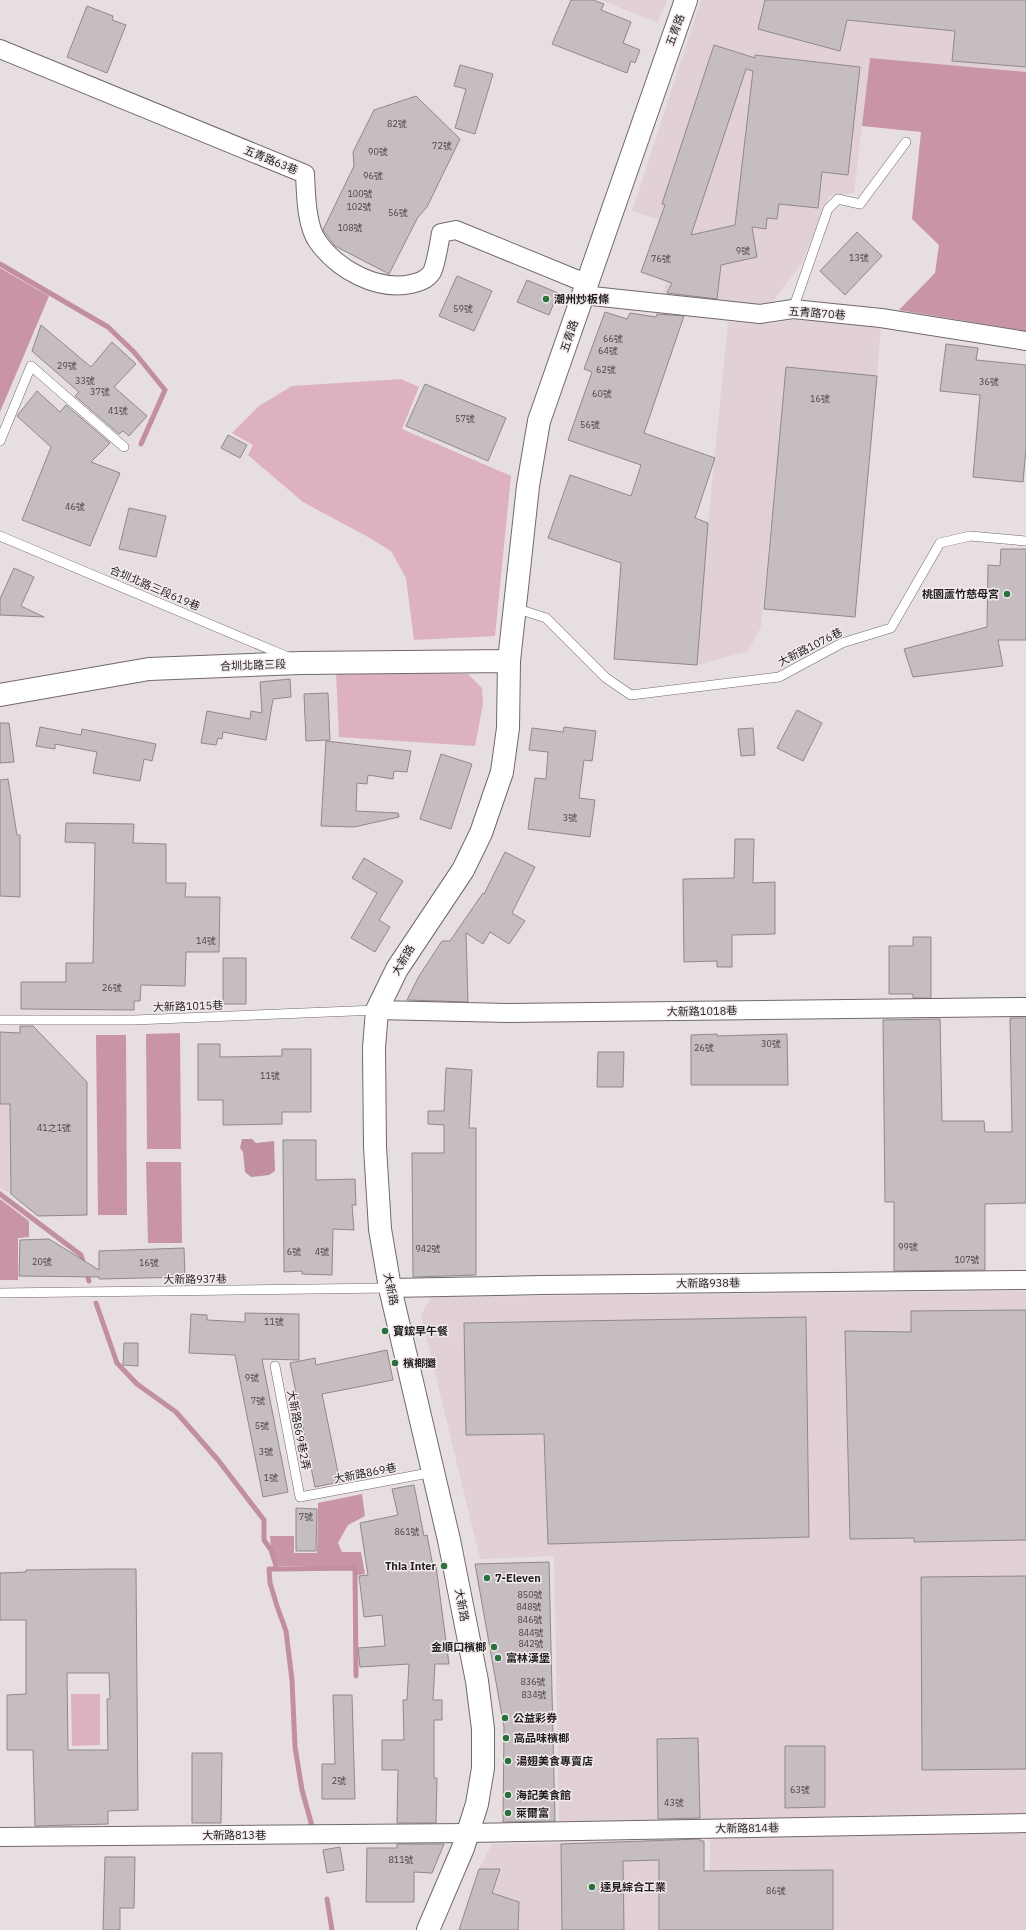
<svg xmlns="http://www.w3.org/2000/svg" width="1026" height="1930" font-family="'IBM Plex Sans','Noto Sans TC',sans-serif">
	<rect width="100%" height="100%" fill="#e7dee0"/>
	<path fill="#e1d0d5" d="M601 0H667L658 23Z
		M701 0H1026V72L870 58 854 193 829 196 802 263 768 308 661 298 685 228 632 211Z
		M797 319 881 326 877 376 786 368 761 627 748 651 697 665 708 523 728 322 770 324Z
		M0 1104H10L11 1194 0 1188Z
		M1026 1291V1930H710V1823L559 1825 554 1556 480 1559 421 1315 431 1297Z
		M704 1841 705 1930H518L519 1902 492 1893 500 1870 479 1869 492 1844Z"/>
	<path fill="#ddb1be" d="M401 379 419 387 402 429 511 476 495 636 414 640 406 578 391 551 368 537 303 502 248 455 253 445 232 433 259 406 292 386Z
		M336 672 468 674 482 688 483 704 475 746 339 737Z
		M71 1694H100V1745L72 1746Z"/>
	<path fill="#c995a5" d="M870 58 1026 72V331L899 310 935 273 939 245 912 219 921 132 862 126Z
		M0 268 49 296 0 412Z
		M180 1033 181 1149H147L146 1034Z
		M96 1035H126L127 1215H98Z
		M146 1162H181L182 1243H148Z
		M0 1199 29 1221V1237L18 1238V1280H0Z
		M362 1494 365 1516 348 1525 338 1543 342 1552H361L365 1574 357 1575 356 1566H279L271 1547 270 1536H294V1553H317L318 1503Z"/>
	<path fill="#c28f9e" d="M242 1139H252L256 1143 274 1141 275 1171 269 1175 251 1177 245 1172 243 1152 240 1148Z"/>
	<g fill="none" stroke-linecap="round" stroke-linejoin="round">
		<path stroke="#c28f9e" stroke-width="5" d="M0 264 108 327 134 352 165 390 141 444
			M0 1194 81 1255 89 1281
			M96 1303 117 1363 137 1384 176 1412 218 1460 264 1520V1540L271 1550 277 1569 355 1568 356 1676
			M277 1569H269L270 1583 277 1606 286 1631 292 1680 295 1747 302 1790 312 1826
			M327 1899 332 1930"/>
	</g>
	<path fill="#c6bdc0" stroke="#90888a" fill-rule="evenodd" d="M571 0H593L604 4 601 10 631 22 623 43 640 50 635 63 631 61 627 73 552 44Z
		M765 0H1026V67L952 61 955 31 847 20 840 51 758 29Z
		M87 6 113 16 112 20 126 25 107 73 67 57Z
		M714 45 755 58V55L860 67 848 175 822 172 818 208 779 204 777 219 767 218 766 229 752 227 757 257 721 265 717 299 667 293 672 283 641 272 665 205 662 204ZM746 69 753 71 735 225 691 235Z
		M460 65 493 74 475 134 455 128 466 89 454 86Z
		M416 96 460 139 427 207 418 217 389 274 335 246 323 230 354 166 353 152 374 110Z
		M857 232 882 256 845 295 820 271Z
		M457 276 492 291 474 331 439 316Z
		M527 280 558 293 549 315 517 302Z
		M605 312 627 319 630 313 656 317 657 314 684 316 644 433 715 458 695 518 708 523 697 665 614 659 621 563 548 538 570 475 631 496 641 465 568 440 592 372 584 369Z
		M41 325 91 367 112 342 136 364 114 387 147 416 129 436 123 431 119 434 75 396 79 392 32 351Z
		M946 344 978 348 976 360 1026 365V448L1023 482 973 477 980 395 940 391Z
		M786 367 877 376 855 617 764 609Z
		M425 384 506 418 488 461 406 426Z
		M37 391 60 412 66 405 110 443 91 462 120 473 90 546 22 520 51 447 17 416Z
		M228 435 247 445 240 458 221 448Z
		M129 508 166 516 156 557 119 549Z
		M1001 549H1026V640H998L1003 666 913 677 904 649 987 627 988 565 1000 566Z
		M14 568 34 577 21 606 44 617 0 615V599Z
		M290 679 291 697 273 699 266 740 223 732 222 739 218 738 216 745 201 743 207 711 250 719 251 711 262 713 260 682Z
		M328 693 330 740 306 741 304 694Z
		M797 710 822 723 803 761 777 748Z
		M0 723H9L14 762 0 763Z
		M40 727 81 735 82 729 156 744 152 761 144 759 140 781 93 773 97 752 55 744V749L36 746Z
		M564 727 596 731 592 761 584 760 579 798 595 800 590 837 528 829 535 778 546 779 548 752 529 750 532 728 563 732Z
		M753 728 755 755 741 756 738 729Z
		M326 741 411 751 407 772 394 771 393 779 368 775 367 784 357 783 356 811 398 813 399 817 354 827 321 826Z
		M441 754 472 764 451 829 420 819Z
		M8 779 17 835H20V897L0 896V780Z
		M66 823 134 824 133 843 166 844V883H186L185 897H220L219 952H186L185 986 141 985 140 1001H134V1010L21 1009V982H66V963H93L95 843 65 842Z
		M735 839H754L753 883 775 882V934L732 935V967H717V961L684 962 683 879 734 878Z
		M505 852 535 867 512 913 525 921 509 944 490 932 483 944 466 933 468 1002 407 1000 419 976 442 941H450L483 893 484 894Z
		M364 858 403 881 379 920 390 927 375 952 351 938 377 893 352 878Z
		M913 937H931V998H913V994H889V946H913Z
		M223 958H246V1004H223Z
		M1010 1018H1026V1203L985 1204V1270L894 1271V1202H885L883 1020 940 1019 942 1121H984L985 1132H1012Z
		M20 1026H33L87 1082V1215L38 1216 11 1194 10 1104H0V1032L20 1033Z
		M717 1034V1036L787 1034 788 1085H691V1035Z
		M198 1044H220V1057L282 1056V1049H311V1112H282V1124L223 1125V1100H198Z
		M598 1052H624L623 1087H597Z
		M446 1068 472 1070 469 1128H476V1275L413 1277 412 1153H444V1125L428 1124V1111H444Z
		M283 1140H316V1180L355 1179 356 1205H352L354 1230 333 1229 332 1275 302 1274V1271L284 1272Z
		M49 1239 99 1270V1251L184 1248 185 1277 99 1279V1277L19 1276 20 1240Z
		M1026 1310V1540L914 1542V1538L850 1539 845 1331 911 1332V1311Z
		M245 1313 299 1314V1360L262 1359 288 1492 263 1497 235 1355 189 1353 191 1314 207 1315V1320L245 1322Z
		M806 1317 809 1537 548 1544 544 1434 466 1435 464 1323Z
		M124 1343H138V1366L123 1365Z
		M387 1350 393 1380 322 1394 340 1482 315 1487 290 1363 315 1358 316 1365Z
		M414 1485 424 1536 427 1535 433 1566H436L449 1664H435L433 1700H442V1720H434V1778H437L436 1823H397L398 1770H382V1740H404L403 1700H407L409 1664 360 1667 358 1648 385 1646 382 1615 364 1617 359 1576 368 1575 360 1523 398 1515 392 1489Z
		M296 1508 317 1509 316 1551H296Z
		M549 1562 555 1821 503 1822 504 1727 475 1564Z
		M108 1569H136L138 1810 108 1811V1824L35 1826 33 1750H7V1695L26 1694V1620H0V1573L26 1572V1570ZM67 1673H109L110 1699H107L108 1750H68Z
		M1026 1576V1769L922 1770 921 1577Z
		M333 1695H352L355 1799H322V1764H335Z
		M698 1738 700 1818 658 1819 657 1739Z
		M785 1746H825V1807L785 1808Z
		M192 1753H222L221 1823H192Z
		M700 1839V1841H704V1871L833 1870V1930H659V1860L623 1861 624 1930H562L561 1844Z
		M397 1844H444L432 1873 414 1872V1902H366L367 1848H397Z
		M340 1847 344 1870 327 1873 323 1850Z
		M105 1857H135L134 1908H120V1930H103Z
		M479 1869H500L492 1893 519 1902 518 1930H459Z"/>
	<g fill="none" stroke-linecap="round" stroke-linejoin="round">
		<g stroke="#71696b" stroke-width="10">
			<path id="lane" d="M793 309 828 209 838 199 860 204 906 142
				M0 441 31 366 124 447
				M0 536 288 657
				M515 608 546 618 606 678 631 695 779 677 842 643 891 628 940 543 970 536 1026 541
				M0 1020H134L377 1010
				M0 1293 390 1288
				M275 1366 300 1497 434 1472"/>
		</g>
		<g stroke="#71696b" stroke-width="20">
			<path id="street" d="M0 49 305 174C306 193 306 226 318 242 338 270 377 291 411 284 419 282 427 280 432 272 436 264 439 244 441 233L456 230 588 284
				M583 295 760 314 793 309 881 318 1026 341
				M377 1010 508 1013 1026 1007
				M390 1288 542 1285 1026 1280
				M0 1837 468 1833 1026 1823"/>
		</g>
		<g stroke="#71696b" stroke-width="24">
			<path id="secondary" d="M0 695 149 669 301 663 509 661
				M428 1930 463 1848 477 1804 483 1768V1729L477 1681 449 1540 390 1288 380 1229 375 1147 374 1048 377 1010 397 969 463 870 481 833 502 772 508 728 509 661 528 486 539 421 686 0"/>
		</g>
		<use href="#lane" stroke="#fff" stroke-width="9"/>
		<use href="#street" stroke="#fff" stroke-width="18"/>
		<use href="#secondary" stroke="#fff" stroke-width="22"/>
	</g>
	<g fill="#2b713e" stroke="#f4ebed" stroke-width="1.5">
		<circle cx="546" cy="299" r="4"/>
		<circle cx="1007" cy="594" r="4"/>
		<circle cx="385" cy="1331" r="4"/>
		<circle cx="395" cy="1363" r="4"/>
		<circle cx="444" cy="1566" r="4"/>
		<circle cx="487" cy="1578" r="4"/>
		<circle cx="494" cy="1647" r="4"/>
		<circle cx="498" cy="1658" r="4"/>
		<circle cx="505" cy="1718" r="4"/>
		<circle cx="506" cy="1738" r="4"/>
		<circle cx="508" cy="1761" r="4"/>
		<circle cx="508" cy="1795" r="4"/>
		<circle cx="508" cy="1813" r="4"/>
		<circle cx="592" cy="1887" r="4"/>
	</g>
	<g text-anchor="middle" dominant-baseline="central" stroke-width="3" stroke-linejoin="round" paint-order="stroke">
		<g font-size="9" fill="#4a4647">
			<text x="397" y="123">82號</text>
			<text x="442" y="145">72號</text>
			<text x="378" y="151">90號</text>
			<text x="373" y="175">96號</text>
			<text x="360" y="193">100號</text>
			<text x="359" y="206">102號</text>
			<text x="398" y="212">56號</text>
			<text x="350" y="227">108號</text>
			<text x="743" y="250">9號</text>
			<text x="859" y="257">13號</text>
			<text x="661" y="258">76號</text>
			<text x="463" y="308">59號</text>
			<text x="613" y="338">66號</text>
			<text x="608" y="350">64號</text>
			<text x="67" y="365">29號</text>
			<text x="606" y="369">62號</text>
			<text x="85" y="380">33號</text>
			<text x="989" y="381">36號</text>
			<text x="100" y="391">37號</text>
			<text x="602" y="393">60號</text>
			<text x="820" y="398">16號</text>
			<text x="118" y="410">41號</text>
			<text x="465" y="418">57號</text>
			<text x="590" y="424">56號</text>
			<text x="75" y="506">46號</text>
			<text x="570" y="817">3號</text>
			<text x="206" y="940">14號</text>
			<text x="112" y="987">26號</text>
			<text x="771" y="1043">30號</text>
			<text x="704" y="1047">26號</text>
			<text x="270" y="1075">11號</text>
			<text x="54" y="1127">41之1號</text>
			<text x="908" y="1246">99號</text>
			<text x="428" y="1248">942號</text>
			<text x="294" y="1251">6號</text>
			<text x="322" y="1251">4號</text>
			<text x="967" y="1259">107號</text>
			<text x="42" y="1261">20號</text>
			<text x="149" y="1262">16號</text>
			<text x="274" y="1321">11號</text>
			<text x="252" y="1377">9號</text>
			<text x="258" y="1400">7號</text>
			<text x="262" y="1425">5號</text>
			<text x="266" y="1451">3號</text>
			<text x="271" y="1477">1號</text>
			<text x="306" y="1516">7號</text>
			<text x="407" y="1531">861號</text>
			<text x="530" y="1594">850號</text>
			<text x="529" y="1606">848號</text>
			<text x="530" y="1619">846號</text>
			<text x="531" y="1632">844號</text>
			<text x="531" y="1643">842號</text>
			<text x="533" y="1681">836號</text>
			<text x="534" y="1694">834號</text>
			<text x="339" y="1780">2號</text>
			<text x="800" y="1789">63號</text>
			<text x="674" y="1802">43號</text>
			<text x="401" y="1859">811號</text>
			<text x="776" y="1890">86號</text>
		</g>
		<g font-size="11" fill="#211e1f" stroke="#f4ebed">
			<text transform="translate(675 30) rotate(-70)">五青路</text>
			<text transform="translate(271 160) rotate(22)">五青路63巷</text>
			<text transform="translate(817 313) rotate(4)">五青路70巷</text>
			<text transform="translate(569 336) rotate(-71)">五青路</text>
			<text transform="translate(155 588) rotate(23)">合圳北路三段619巷</text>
			<text transform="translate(810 647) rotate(-27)">大新路1076巷</text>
			<text transform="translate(253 665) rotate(-2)">合圳北路三段</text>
			<text transform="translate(403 960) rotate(-59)">大新路</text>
			<text transform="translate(188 1006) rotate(-2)">大新路1015巷</text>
			<text transform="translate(702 1011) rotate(-1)">大新路1018巷</text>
			<text transform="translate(195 1279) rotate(-1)">大新路937巷</text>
			<text transform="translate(708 1283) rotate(-1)">大新路938巷</text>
			<text transform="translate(391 1289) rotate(78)">大新路</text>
			<text transform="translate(299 1430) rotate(79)">大新路869巷2弄</text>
			<text transform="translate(365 1473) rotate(-11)">大新路869巷</text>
			<text transform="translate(462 1605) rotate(79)">大新路</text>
			<text transform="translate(747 1828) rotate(-1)">大新路814巷</text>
			<text x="234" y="1835">大新路813巷</text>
		</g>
		<g font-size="11" font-weight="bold" fill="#211e1f" stroke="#f4ebed" text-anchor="start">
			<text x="554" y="299">潮州炒板條</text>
			<text x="999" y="594" text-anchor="end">桃園蘆竹慈母宮</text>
			<text x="393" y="1331">寶鋐早午餐</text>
			<text x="403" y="1363">檳榔攤</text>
			<text x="436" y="1566" text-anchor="end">Thia Inter</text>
			<text x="495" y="1578">7-Eleven</text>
			<text x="486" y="1647" text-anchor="end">金順口檳榔</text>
			<text x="506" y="1658">富林漢堡</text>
			<text x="513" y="1718">公益彩券</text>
			<text x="514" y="1738">高品味檳榔</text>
			<text x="516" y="1761">湯翅美食專賣店</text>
			<text x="516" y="1795">海記美食館</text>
			<text x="516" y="1813">萊爾富</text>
			<text x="600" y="1887">達見綜合工業</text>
		</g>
	</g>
</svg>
